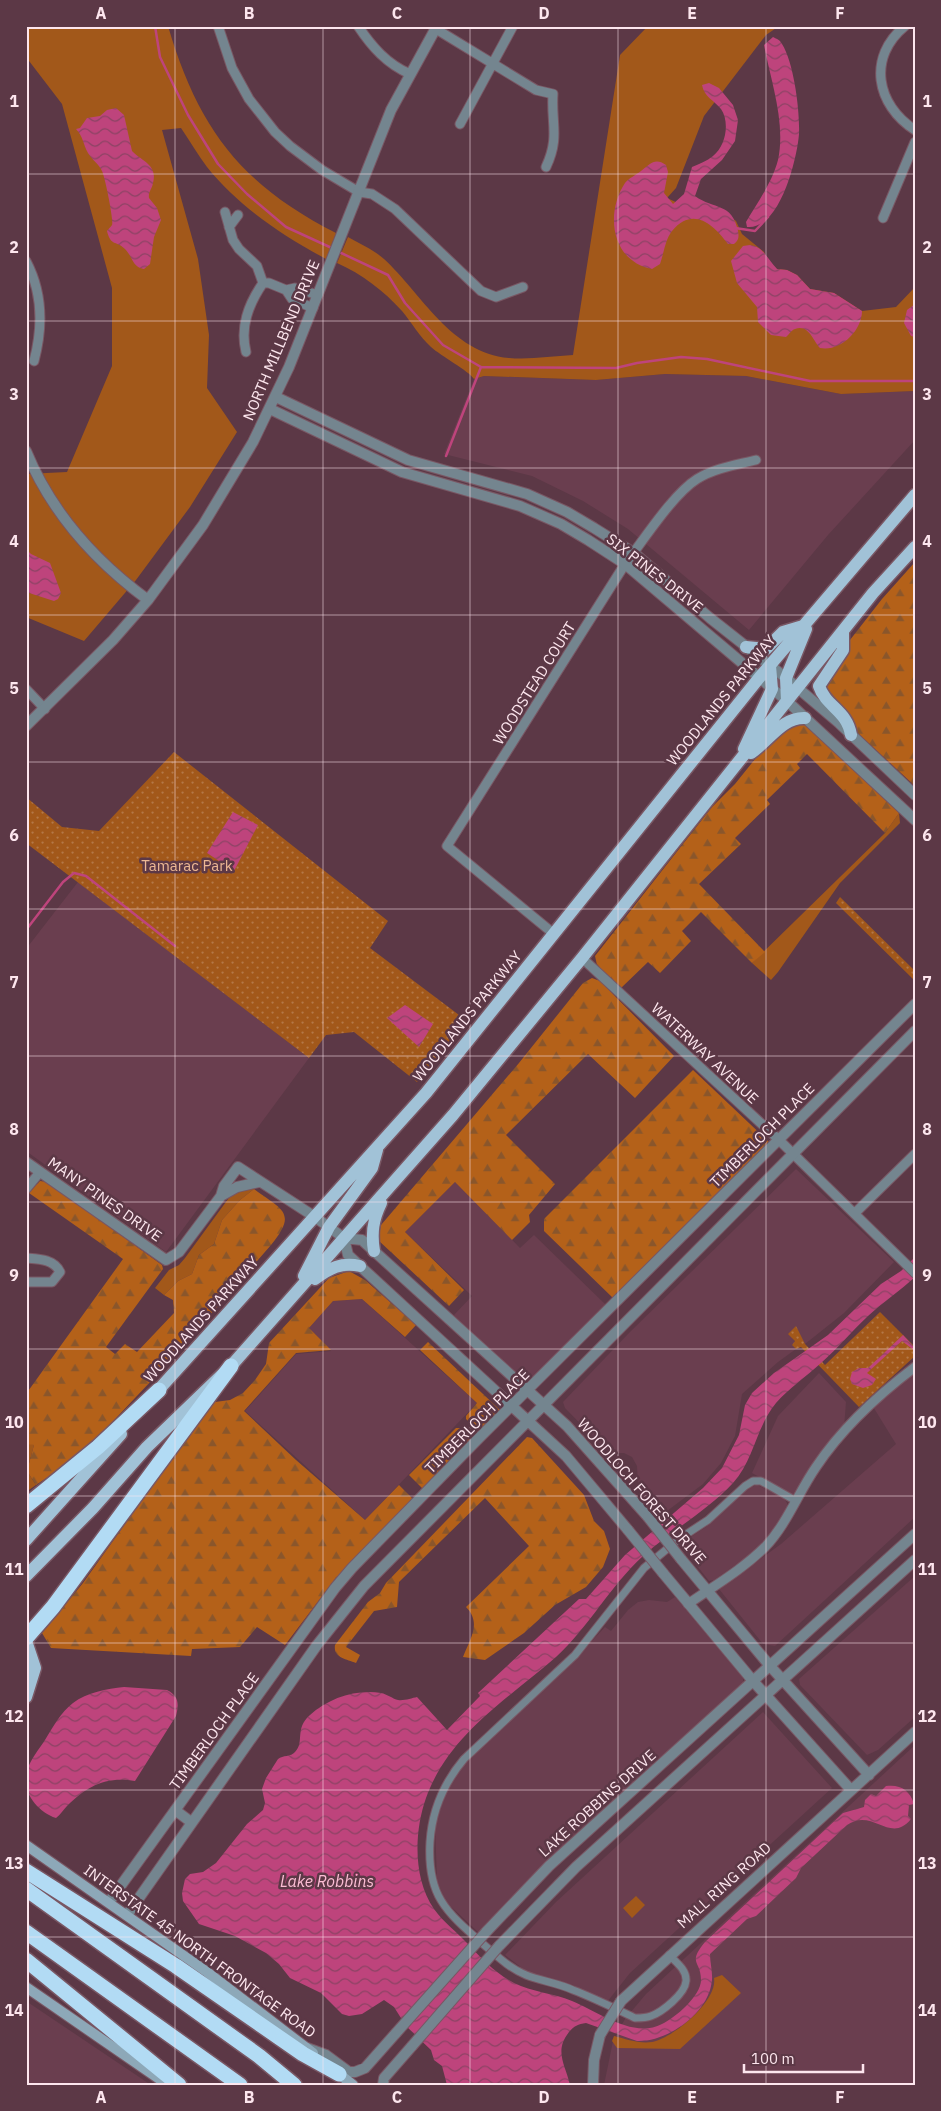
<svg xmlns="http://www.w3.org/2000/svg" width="941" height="2111" font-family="'IBM Plex Sans',sans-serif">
	<defs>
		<pattern id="forest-firs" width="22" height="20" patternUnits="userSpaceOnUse" patternTransform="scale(1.25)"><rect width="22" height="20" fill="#b46119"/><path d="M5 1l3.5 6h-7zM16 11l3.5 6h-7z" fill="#8a562b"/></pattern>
		<pattern id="park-dots" width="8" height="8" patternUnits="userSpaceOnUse" patternTransform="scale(1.25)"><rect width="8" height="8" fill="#a2581a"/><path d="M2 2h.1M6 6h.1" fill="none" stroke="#b47847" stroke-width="1.8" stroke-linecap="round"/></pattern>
		<pattern id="water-waves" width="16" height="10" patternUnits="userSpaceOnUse" patternTransform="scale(1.25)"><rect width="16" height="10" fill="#be447c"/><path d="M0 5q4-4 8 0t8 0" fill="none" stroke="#8b4464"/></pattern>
	</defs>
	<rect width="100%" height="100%" fill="#5c3846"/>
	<path fill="#6a3e4f" d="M665 374 746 376 841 394 915 391V440L828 535 749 630 628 529 583 501 532 476 444 454 474 379 484 376 596 380Z
		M78 882 309 1058 166 1252 26 1151V949Z
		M796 1169 894 1262 844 1313 805 1344 788 1333 795 1341 792 1345 796 1349 778 1362 742 1394 735 1436 721 1463 703 1484 659 1517 638 1487 637 1466 632 1457 624 1453H609L565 1408 563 1402 629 1333Z
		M455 1182 520 1248 534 1235 606 1305 531 1379 524 1380 515 1373 455 1317 454 1315 472 1296 405 1232Z
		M362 1299 477 1403 365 1520 245 1411 296 1354 331 1351 309 1328 333 1301Z
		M915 1372V1517L775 1646 763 1644 719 1589 781 1544 896 1444 872 1405Z
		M819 1373 846 1402 844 1428 793 1495 752 1473 778 1416Z
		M757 1485 783 1497 787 1503V1509L768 1538 754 1552 714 1580 709 1581 680 1544 706 1527 747 1488Z
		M915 1576V1717L878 1750 867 1755 800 1685 799 1679Z
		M675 1597 738 1671 743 1678V1683L479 1933 445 1901 437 1880 435 1825 449 1785 469 1759 562 1673 605 1627 611 1631 628 1610 638 1602 649 1600 667 1602Z
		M763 1712 832 1788 630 1973 607 2002 573 1985 527 1972 505 1955 556 1902Z
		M915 1745V2085H604L613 2041 625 2019 646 1994Z
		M26 2001 151 2085H26Z"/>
	<path fill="#a2581a" d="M26 26H168C198 128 241 185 336 233L326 259C282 235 239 207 207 167 198 155 190 141 181 128L162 130 198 259 209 335 207 388 237 432 190 507 136 580 84 641 26 617V474L67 472 112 366V288L62 104 26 57Z
		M648 26H779L766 35 704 116 676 188 667 198 680 204 723 211 736 221 742 234 764 252 768 261 777 269 787 270 797 275 810 289 834 293 862 311 896 307 915 287V391L841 394 746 376 665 374 596 380 484 376 474 379C469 371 441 356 431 347 419 336 412 323 402 311 384 291 362 274 337 263L348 237C360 244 374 250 384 259 422 294 451 353 509 358 529 360 552 356 573 355L620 55Z
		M899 813 900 823 840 883 778 972 771 980 752 963 885 833Z
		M247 1188 254 1189 240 1200 222 1220 214 1244 199 1255 192 1274 178 1281 164 1295 155 1288 169 1270 179 1265 185 1258 231 1195Z
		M28 1443 34 1445 27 1471 36 1485 26 1492V1444Z
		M636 1896 645 1905 632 1918 623 1908Z
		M722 1975 741 1993 680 2049 617 2048 612 2041 614 2036C626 2039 639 2044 652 2042 673 2038 718 2001 714 1978Z"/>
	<path fill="url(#forest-firs)" d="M915 562V786L820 698 825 672 882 599Z
		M802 722 899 813 885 833 807 754 797 764 800 768 767 800 770 804 735 838 741 844 699 884 765 952 752 963 701 912 682 931 691 941 660 973 648 962 621 988 597 965 595 956 712 807 735 784 784 723Z
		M592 978 600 981 674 1056 635 1098 588 1054 506 1135 555 1184 529 1215 530 1222 512 1240 455 1182 405 1232 464 1290 449 1306 378 1240 381 1225 519 1063 583 983Z
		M693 1070 769 1142 613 1298 544 1231V1219Z
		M40 1181 47 1182 162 1265 163 1269 106 1347 115 1354 125 1344 137 1352 174 1313 173 1300 164 1295 178 1281 192 1274 199 1255 214 1244 222 1220 240 1200 254 1189C282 1210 298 1212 271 1245L170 1361 99 1436 70 1462 36 1485 27 1471 34 1445 26 1444V1394L123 1259 29 1193Z
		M349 1271 365 1280 416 1325 405 1337 362 1299 333 1301 309 1328 331 1350 296 1353 244 1411 296 1460 365 1520 399 1485 413 1499 335 1579 285 1645 257 1627 240 1647 192 1649 191 1656 51 1648 42 1633 83 1583 198 1422 215 1402 230 1400 243 1393 255 1380 266 1364 269 1343 329 1278Z
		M428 1342 501 1411 483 1430H478L466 1419V1416L477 1403 420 1350Z
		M456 1428H461L472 1440 423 1489 409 1475Z
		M527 1437 532 1438 584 1495 594 1521 604 1531 610 1549 603 1567 586 1587 555 1605 524 1633 485 1660 463 1657C470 1639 482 1623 466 1607L529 1546 485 1498 399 1582 397 1607 374 1611 346 1647 360 1655 356 1663C346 1659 333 1658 335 1645L368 1602 380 1593 386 1583Z"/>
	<path fill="url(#park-dots)" d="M174 752 388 921 370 948 467 1021 417 1082 354 1032 326 1035 309 1058 26 843V797L62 827 99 831Z
		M840 897 915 971V981L836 903Z
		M880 1312 915 1347V1356L859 1407 801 1347 796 1349 792 1345 795 1341 788 1334 796 1326 805 1344 825 1365Z"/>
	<path fill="url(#water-waves)" d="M773 37C777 39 780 40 782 44 794 63 800 111 799 134 797 159 780 230 747 227L746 222C757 203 772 183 778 160 786 123 771 82 764 45Z
		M709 83 719 88 733 105 738 120 735 141 722 160 701 179 695 196C714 210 732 202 738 231 739 237 739 240 734 244H728C713 224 693 206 672 231 665 240 664 253 660 264L652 269C611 261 605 213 625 183 629 178 636 175 641 171 650 164 655 157 666 165L668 172 664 193 673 204 684 194 692 167C699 164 707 161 713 156 726 146 730 122 721 109 714 100 704 97 702 85Z
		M116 108 124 115 132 151C141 161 158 164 153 183 152 189 148 192 149 198L157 208 161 220 154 237 150 264 144 269C132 267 133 257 125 249 116 240 111 247 107 231 108 229 111 227 112 225 114 221 105 177 102 171 99 164 92 160 88 153 83 144 83 136 76 129L80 128 87 118 100 116 107 110Z
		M750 245C764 247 768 260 777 269L787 270 797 275 810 289 834 293 862 311C862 331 840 352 820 348 813 341 809 324 795 329 791 330 789 335 786 337L771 335 758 322 757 307 737 283 731 261 743 246Z
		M915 304V337L911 336 904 323 907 310Z
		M26 549 31 554 50 563 61 593 58 599 54 601 26 592Z
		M233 812 258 825 234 871 207 853Z
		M405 1005 433 1024 419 1047 387 1018Z
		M915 1257V1277C900 1291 883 1302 868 1316 852 1331 838 1348 821 1363 806 1377 789 1388 776 1403 756 1427 754 1460 733 1483 707 1511 672 1530 643 1556 610 1586 589 1627 556 1657 508 1699 449 1734 426 1798 414 1832 413 1879 434 1909 444 1923 457 1932 468 1944 482 1959 495 1973 514 1983 532 1992 553 1993 572 2001 599 2012 633 2039 662 2024 675 2018 701 1996 701 1980 701 1960 687 1964 705 1942L843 1813 864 1807 865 1800 871 1794 876 1796 886 1786C900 1784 910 1790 914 1804L909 1805 908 1816 911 1819C890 1845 873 1807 847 1825L801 1868 796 1878 756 1916 747 1919 710 1954C710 1965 714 1975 711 1986 705 2015 667 2042 637 2041L586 2023C578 2024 574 2026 569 2032 554 2051 565 2064 570 2085H447L442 2066 434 2060 431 2050 406 2026 394 2007 384 2000 362 2014 349 2016 342 2014 321 1993 290 1978 279 1964 266 1953 235 1936 199 1924 183 1901 182 1893 185 1879 190 1874 203 1872 216 1863 247 1824 263 1810 265 1803 262 1789 266 1778 278 1759C283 1755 291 1757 295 1752 305 1742 294 1729 310 1715 329 1698 356 1689 381 1693 387 1694 393 1699 398 1700 404 1701 412 1698 417 1697L447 1730 480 1696 478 1693 579 1599H586L625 1555 703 1488 722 1468 739 1435 745 1405 752 1393 774 1373 828 1335 881 1284 901 1271Z
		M903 1335 915 1348V1351L902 1341 867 1373 876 1379 872 1385 863 1388 852 1384 850 1379 852 1372 859 1368H868Z
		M124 1687 167 1690C179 1696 179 1704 176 1716L135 1781C106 1776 87 1786 67 1806 63 1810 60 1815 56 1818 37 1812 20 1790 27 1770 31 1759 39 1749 45 1740 53 1727 61 1712 73 1703 87 1692 107 1689 124 1687Z"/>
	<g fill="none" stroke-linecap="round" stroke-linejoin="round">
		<path stroke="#be447c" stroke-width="2.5" d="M155 26 160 57 188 115 218 164 247 194 286 227 334 249
			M735 228 755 231 768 217
			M339 252 388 275 405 303 443 345 481 367 616 368 637 363 681 357 707 359 810 381H915
			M446 456 481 367
			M26 930 63 882 74 873 86 876 175 946"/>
		<g stroke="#795764" stroke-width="9">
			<path id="pedestrian" d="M669 1955C676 1962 687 1970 686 1981 685 1994 662 2012 651 2016 646 2018 640 2018 635 2018 614 2008 594 1998 573 1990 558 1983 541 1981 526 1975 509 1968 496 1955 483 1944 445 1911 427 1895 430 1842 432 1810 443 1784 464 1759L575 1655 644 1568 679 1539 708 1520 745 1486 753 1481H761L796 1501"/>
		</g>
		<g stroke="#795764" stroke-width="11">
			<path id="minor" d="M218 26 232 68 249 99 275 132 290 146 322 170 359 192 372 194 395 209 481 291 496 297 523 287
				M358 26C372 47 387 64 410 74
				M905 26C867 57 876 105 915 130
				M436 29 536 90 553 94C551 124 560 137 546 167
				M460 124 513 26
				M225 212 233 240 239 249 257 266 263 283
				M883 218 915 142
				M229 227 238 215
				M26 261C43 293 43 327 34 361
				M263 283H269L286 290 295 288 318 295
				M286 290 292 299 313 308
				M246 352C240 327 248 305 263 283
				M26 689 45 709
				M554 934 447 846 625 564C643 541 673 494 697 479 715 468 736 465 756 460
				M582 958 778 1139 915 1273
				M26 1189 40 1172
				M855 1213 915 1154
				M26 1258C39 1259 54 1259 60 1272L52 1282H26
				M688 1604C714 1586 743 1569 765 1547 787 1524 798 1493 816 1467 842 1428 878 1395 915 1367"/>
		</g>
		<g stroke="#795764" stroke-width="12">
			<path id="tertiary" d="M276 397 408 460 527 494 567 512 594 528 634 553 710 618 786 678 839 723 915 795
				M270 409 402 472 520 506 561 524 588 540 625 564 787 701 915 820
				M26 451C51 512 95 561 148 600
				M26 726 113 640 148 600 203 525 253 442 289 367 391 110 437 26
				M26 1162 166 1260 179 1252 221 1196 224 1186 238 1167 315 1217 344 1238 362 1240 374 1251 567 1426 648 1517
				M221 1196 237 1187 259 1182
				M344 1238 348 1255 566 1456 628 1530
				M681 1559 770 1666 869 1775
				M663 1573 753 1681 851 1790
				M175 1810 191 1822
				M109 1902 335 1588 352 1568 478 1439 915 1004
				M127 1915 317 1645 364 1586 915 1031
				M486 1932 549 1866 915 1534
				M499 1946 576 1867 915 1560
				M621 2001 915 1732
				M307 2048 326 2055 349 2072H355L365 2068 396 2033
				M383 2085 384 2078 412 2046
				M593 2085 594 2060 600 2035"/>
		</g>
		<g stroke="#795764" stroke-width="12">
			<path id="secondary" d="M26 1845 207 1972 313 2053
				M26 1987 168 2085
				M334 2070 353 2085"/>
		</g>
		<g stroke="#795764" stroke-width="15">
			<path id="primary" d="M843 631V650L819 686C826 707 847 710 851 735
				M746 647 766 649 783 632 803 626
				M787 701 786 678 806 629
				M744 749 772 689 770 666
				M751 753C770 740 782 717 805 718
				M329 1227 372 1168 377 1150
				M374 1251C371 1233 373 1219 381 1203
				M304 1276 329 1227
				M315 1279C330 1268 341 1262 360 1266
				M153 1396 426 1093 759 678 915 495
				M26 1540 121 1434
				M26 1576 93 1508 147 1447 231 1366 453 1115 582 958 873 593 915 547
				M26 1641 35 1668 26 1697"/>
		</g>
		<g stroke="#795764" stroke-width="18">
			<path id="motorway" d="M26 1506 98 1447 159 1390
				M26 1638 53 1607 231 1366
				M26 1871 176 1966 303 2054 339 2074
				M26 1889 259 2056 294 2085
				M26 1932 240 2085
				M26 1960 179 2085"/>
		</g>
		<use href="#pedestrian" stroke="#74858f" stroke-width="7"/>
		<use href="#minor" stroke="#74858f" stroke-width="9"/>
		<use href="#tertiary" stroke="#74858f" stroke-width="10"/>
		<use href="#secondary" stroke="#8da8b8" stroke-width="10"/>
		<use href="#primary" stroke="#a1c2d7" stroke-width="12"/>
		<use href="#motorway" stroke="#b2dbf4" stroke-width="15"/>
		<g stroke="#795764" stroke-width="12" stroke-linecap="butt">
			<path id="tertiary-bridge" d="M648 1517 681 1559
				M628 1530 663 1573
				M396 2033 486 1932
				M600 2035 621 2001
				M412 2046 499 1946"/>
		</g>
		<use href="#tertiary-bridge" stroke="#74858f" stroke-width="10"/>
	</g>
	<path fill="none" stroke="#fde6ee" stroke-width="1" stroke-opacity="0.55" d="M175 26V2085M323 26V2085M470 26V2085M618 26V2085M766 26V2085M26 174H915M26 321H915M26 468H915M26 615H915M26 762H915M26 909H915M26 1056H915M26 1202H915M26 1349H915M26 1496H915M26 1643H915M26 1790H915M26 1937H915"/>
	<g text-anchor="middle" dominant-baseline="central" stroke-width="5" stroke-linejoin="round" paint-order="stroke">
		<g font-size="15" fill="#fde6ee" stroke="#5c3846">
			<text transform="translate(281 340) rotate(-67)">NORTH MILLBEND DRIVE</text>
			<text transform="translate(655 573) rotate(38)">SIX PINES DRIVE</text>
			<text transform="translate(534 683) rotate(-58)">WOODSTEAD COURT</text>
			<text transform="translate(721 700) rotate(-51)">WOODLANDS PARKWAY</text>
			<text transform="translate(467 1016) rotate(-51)">WOODLANDS PARKWAY</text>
			<text transform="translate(705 1053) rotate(43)">WATERWAY AVENUE</text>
			<text transform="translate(762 1135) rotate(-45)">TIMBERLOCH PLACE</text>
			<text transform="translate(105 1199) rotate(35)">MANY PINES DRIVE</text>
			<text transform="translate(201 1319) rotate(-48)">WOODLANDS PARKWAY</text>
			<text transform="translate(477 1421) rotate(-45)">TIMBERLOCH PLACE</text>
			<text transform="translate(642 1491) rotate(49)">WOODLOCH FOREST DRIVE</text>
			<text transform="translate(214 1731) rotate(-54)">TIMBERLOCH PLACE</text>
			<text transform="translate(597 1803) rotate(-42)">LAKE ROBBINS DRIVE</text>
			<text transform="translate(724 1885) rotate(-42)">MALL RING ROAD</text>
			<text transform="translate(200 1951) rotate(36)">INTERSTATE 45 NORTH FRONTAGE ROAD</text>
		</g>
		<g font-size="15" fill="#edb894" stroke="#5c3846">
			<text x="187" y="865">Tamarac Park</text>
		</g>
		<g font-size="16" font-style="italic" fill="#fdbed5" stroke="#5c3846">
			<text x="327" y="1881">Lake Robbins</text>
		</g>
	</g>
	<rect width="941" height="2111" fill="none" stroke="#5c3846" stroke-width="55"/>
	<path d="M744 2064v8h119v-8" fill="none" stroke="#fde6ee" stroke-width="2.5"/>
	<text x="751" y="2064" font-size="15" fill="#fde6ee" stroke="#5c3846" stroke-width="4" paint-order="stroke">100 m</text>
	<rect x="28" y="28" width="886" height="2056" fill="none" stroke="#fde6ee" stroke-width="2"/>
	<g font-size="16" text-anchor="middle" font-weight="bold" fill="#fde6ee">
		<text x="101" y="19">A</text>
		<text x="249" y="19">B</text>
		<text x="397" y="19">C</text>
		<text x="544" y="19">D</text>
		<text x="692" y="19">E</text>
		<text x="840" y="19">F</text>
		<text x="14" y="107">1</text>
		<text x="927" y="107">1</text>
		<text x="14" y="253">2</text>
		<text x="927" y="253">2</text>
		<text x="14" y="400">3</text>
		<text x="927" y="400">3</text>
		<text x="14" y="547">4</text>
		<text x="927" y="547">4</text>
		<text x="14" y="694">5</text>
		<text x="927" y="694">5</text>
		<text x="14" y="841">6</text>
		<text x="927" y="841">6</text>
		<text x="14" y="988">7</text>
		<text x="927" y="988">7</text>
		<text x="14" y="1135">8</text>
		<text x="927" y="1135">8</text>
		<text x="14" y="1281">9</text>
		<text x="927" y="1281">9</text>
		<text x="14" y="1428">10</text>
		<text x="927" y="1428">10</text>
		<text x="14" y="1575">11</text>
		<text x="927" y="1575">11</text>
		<text x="14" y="1722">12</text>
		<text x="927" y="1722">12</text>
		<text x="14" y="1869">13</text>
		<text x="927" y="1869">13</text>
		<text x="14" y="2016">14</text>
		<text x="927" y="2016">14</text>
		<text x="101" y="2103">A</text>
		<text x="249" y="2103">B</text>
		<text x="397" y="2103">C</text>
		<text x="544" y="2103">D</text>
		<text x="692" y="2103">E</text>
		<text x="840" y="2103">F</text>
	</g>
</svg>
